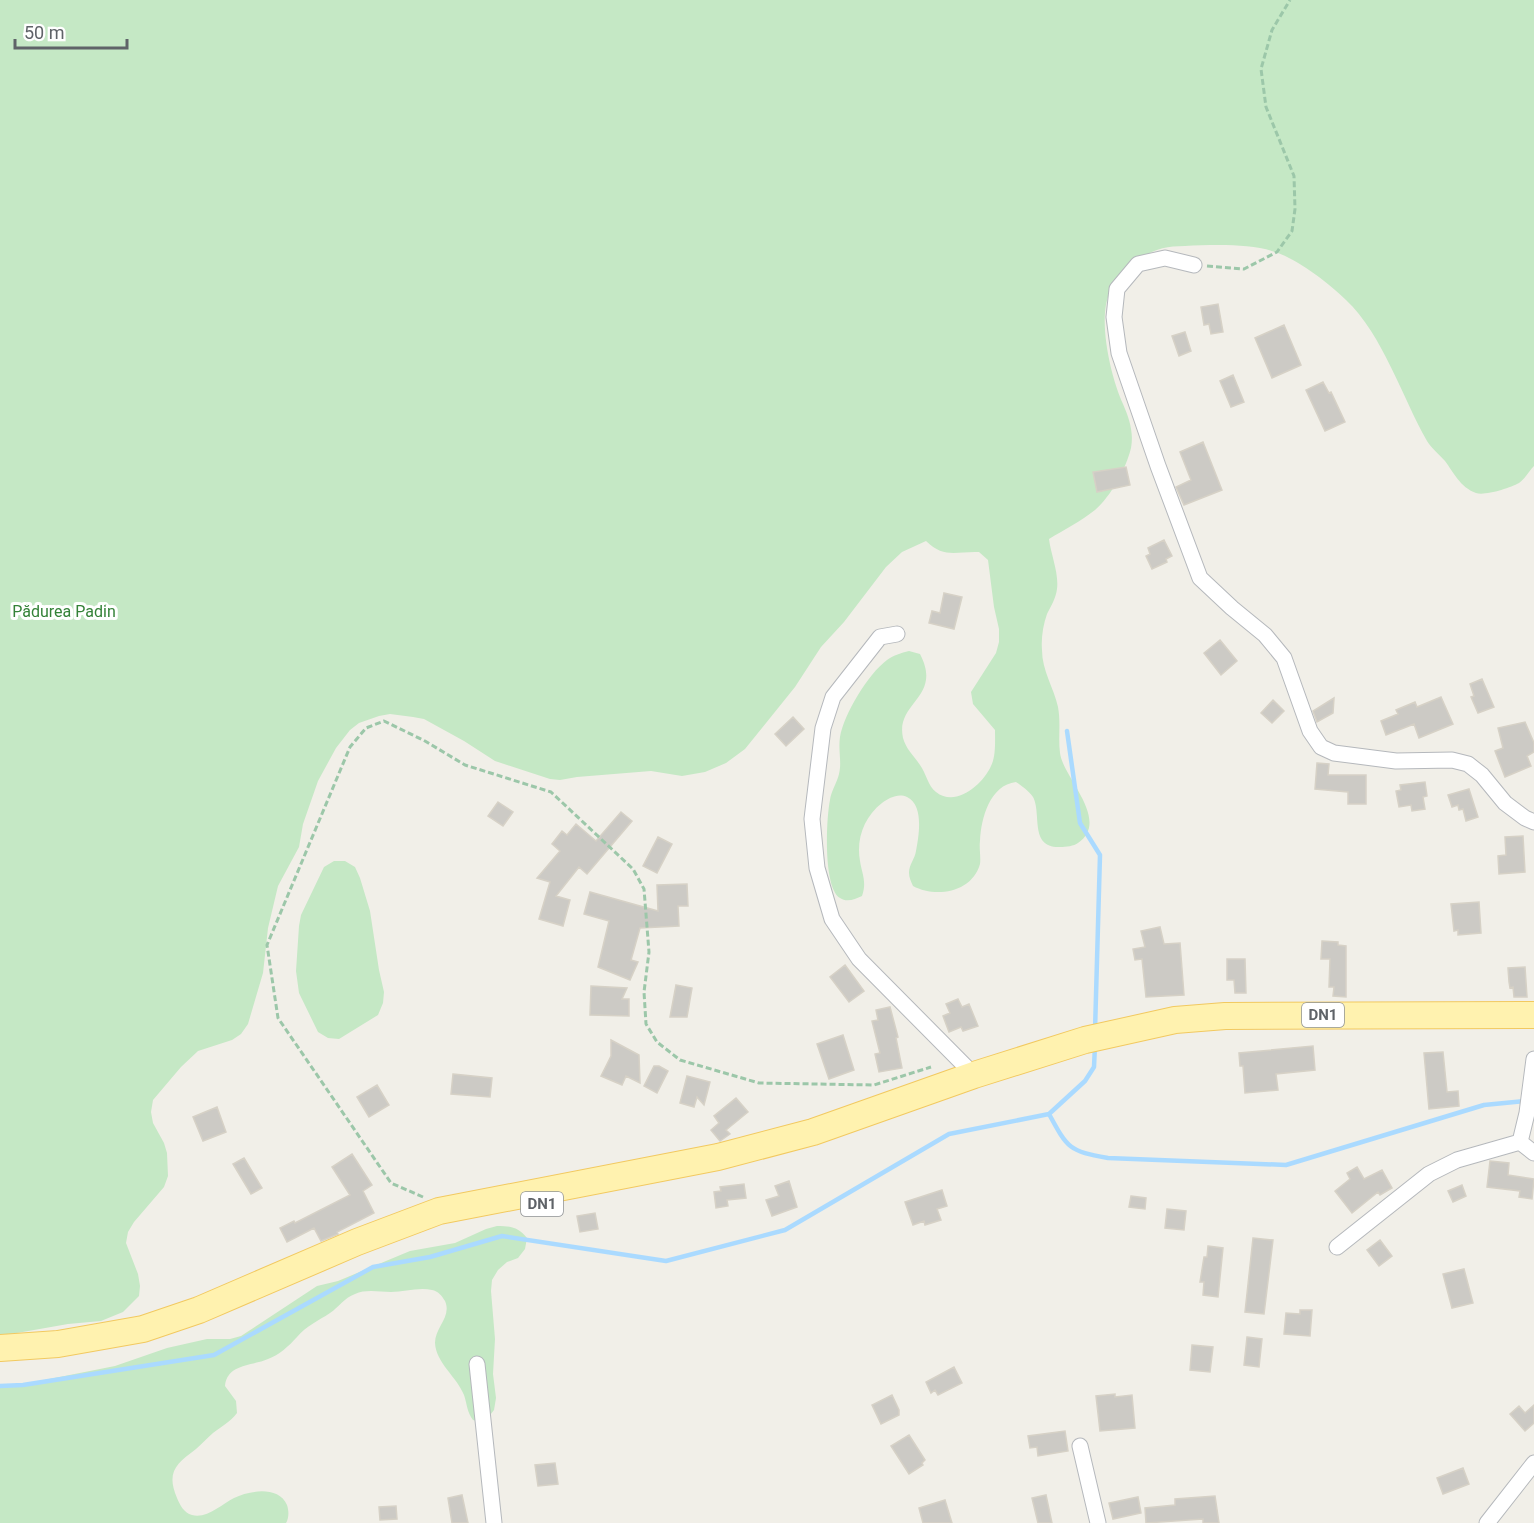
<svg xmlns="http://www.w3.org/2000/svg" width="1534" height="1523" font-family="Roboto,sans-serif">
	<rect width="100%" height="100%" fill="#f1efe8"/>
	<path fill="#c5e8c5" d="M0 0H1534V466C1529 471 1525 479 1519 483 1510 488 1485 496 1476 493 1460 487 1454 473 1445 461 1439 454 1431 448 1427 441 1402 397 1383 335 1346 300 1327 282 1299 260 1275 252 1250 243 1211 245 1185 246 1158 246 1143 253 1126 273 1121 278 1115 284 1111 290 1096 316 1111 378 1123 404 1129 418 1134 432 1131 448 1126 469 1111 496 1095 510 1081 521 1064 530 1049 539 1051 555 1059 573 1057 589 1056 598 1051 606 1047 614 1043 625 1041 639 1042 650 1042 671 1054 688 1058 707 1061 723 1058 738 1060 753 1063 778 1111 820 1078 843 1074 846 1066 847 1060 847 1029 848 1042 814 1033 797 1029 791 1022 786 1016 782 990 785 981 818 980 841 979 848 981 857 980 864 972 893 935 898 913 886 911 882 909 877 909 873 909 864 915 859 916 851 919 835 924 805 907 797 898 793 889 798 882 803 864 817 856 839 860 861 862 874 867 882 862 896 855 899 847 903 840 898 823 888 826 819 830 800 831 791 837 783 839 774 842 762 838 750 840 737 844 714 868 674 887 660 894 655 901 653 909 651L920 654C943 698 895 702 903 738 906 749 914 756 920 765 926 773 928 786 936 792 956 808 983 784 991 766 996 756 995 741 995 730L973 704 971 692 996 653 999 642V629L994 607 988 560 979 552C957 551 944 559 926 541L902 552 886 567 844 622 821 647 795 687 745 749 726 763 705 772 682 776 651 771 577 777 560 780 550 779 495 761 464 741 424 719 413 717 390 714 379 716 359 723 350 730 336 748 318 781 303 824 299 847 278 886 268 928 263 973 248 1024 241 1034 232 1040 198 1051 181 1067 153 1100 151 1112 153 1123 164 1143 167 1153 168 1176 164 1187 134 1222 128 1232 126 1243 138 1274 140 1286 139 1296 123 1312 101 1321 68 1324 0 1336Z
		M334 861H345L355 867 360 878 370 911 379 970 384 992 383 1003 378 1015 339 1039 328 1038 318 1032 299 993 296 971 299 926 301 915 324 867Z
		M497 1226C511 1226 518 1227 527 1238L525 1249 518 1258 507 1262 498 1270 492 1280 491 1291 495 1339 493 1374 496 1398 494 1410 487 1419 480 1422 473 1420C467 1412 467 1404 464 1395 457 1377 436 1363 435 1343 435 1327 452 1317 445 1301 442 1296 438 1291 432 1290 419 1287 404 1292 391 1292 379 1292 366 1289 355 1294 344 1298 339 1307 330 1313 318 1321 306 1326 297 1337 289 1346 279 1355 268 1359 252 1366 227 1364 225 1386L236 1401 237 1413C230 1422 222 1426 213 1433 207 1438 202 1444 196 1449 176 1464 166 1472 177 1498 180 1505 184 1513 192 1515 207 1519 222 1504 234 1498 250 1490 279 1486 287 1505 289 1511 289 1518 286 1523H0V1387L14 1386 115 1366 167 1348 207 1339H230L241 1336 317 1286 338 1281 410 1251 455 1243 486 1229Z"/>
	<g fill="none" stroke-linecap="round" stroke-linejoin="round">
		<path stroke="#aadaff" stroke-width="4.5" d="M1067 731 1080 823 1100 855 1095 1031
			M1049 1114C1068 1149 1069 1151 1108 1158L1286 1165 1484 1105 1525 1101
			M0 1386 23 1385 214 1355 373 1267 430 1257 502 1236 666 1261 785 1230 949 1134 1049 1114 1085 1081 1094 1067 1095 1045"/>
	</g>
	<path fill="#cccac5" stroke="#d6d1c6" stroke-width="1.5" d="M1218 304 1223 332 1211 334 1209 324 1204 325 1201 307Z
		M1284 325 1301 365 1272 378 1255 338Z
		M1185 332 1191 351 1179 356 1172 336Z
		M1233 375 1244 402 1231 407 1220 381Z
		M1323 382 1329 393 1331 392 1345 422 1325 431 1306 390Z
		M1203 442 1222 490 1184 505 1176 487 1191 480 1180 452Z
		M1126 467 1130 485 1097 492 1093 472Z
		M1164 540 1172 556 1166 559 1167 562 1152 569 1146 556 1150 554 1148 548Z
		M944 593 962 597 954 629 929 623 932 611 940 613Z
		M1220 640 1237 661 1221 675 1204 653Z
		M1482 679 1494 707 1478 713 1471 697 1474 696 1470 684Z
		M1441 697 1453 724 1419 738 1414 724 1386 735 1381 721 1398 714 1396 710 1415 702 1417 707Z
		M1334 698 1333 713 1317 722 1313 711Z
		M1273 700 1284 711 1272 723 1261 713Z
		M793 717 804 729 786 746 775 734Z
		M1525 722 1534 743V752L1527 756 1531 766 1505 777 1495 751 1503 748 1498 728Z
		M1317 763 1329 764 1328 775H1366V804H1348V792L1315 789Z
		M1425 782 1427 796 1423 797 1425 809 1412 811 1411 805 1399 807 1396 791 1401 790 1400 785Z
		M1469 789 1478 817 1466 821 1463 809 1459 810 1458 805 1452 807 1448 795Z
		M498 802 513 812 503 826 488 816Z
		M621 812 632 821 587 874 579 867 556 896 570 900 563 926 539 919 550 882 537 878 560 851 552 844 562 831 567 835 576 824 596 841Z
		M1523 836 1525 872 1499 874 1498 856 1506 855 1505 837Z
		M658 837 672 844 657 873 643 866Z
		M687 884 688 906H678L679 926 640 928 631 960 638 962 630 980 598 967 609 921 584 914 590 892 658 911 657 885Z
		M1479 902 1481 933 1458 935V930L1454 931 1451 904Z
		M1160 927 1164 944 1180 943 1184 995 1146 997 1142 959 1135 960 1133 949 1145 947 1141 931Z
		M1322 941 1338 942V945L1346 946V997L1333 996 1334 987H1329L1330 959H1321Z
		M1227 959H1245L1246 993H1235L1234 980H1227Z
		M845 965 864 991 849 1002 830 977Z
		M1525 967 1527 997H1514L1513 987 1510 988 1509 982 1508 968Z
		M676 985 692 988 687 1017H670Z
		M591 986 627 988 622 999H629V1016L590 1015Z
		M958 999 962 1007 969 1004 978 1026 963 1031 961 1027 949 1032 943 1016 950 1013 946 1004Z
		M890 1007 898 1037 896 1038 902 1068 879 1072 875 1054 880 1053 872 1021 878 1020 876 1010Z
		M843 1035 854 1070 829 1079 817 1044Z
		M611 1040 639 1055 640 1083 626 1076 622 1085 601 1076 611 1056Z
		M1313 1046 1315 1070 1276 1074 1278 1090 1245 1093 1243 1066H1240L1239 1053Z
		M1443 1052 1447 1092 1458 1091 1459 1106 1429 1109 1424 1053Z
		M654 1066H659L668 1071 657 1093 644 1086Z
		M453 1074 492 1078 490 1097 451 1094Z
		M687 1076 710 1082 704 1105 697 1097 694 1107 680 1103Z
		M377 1085 389 1105 369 1117 357 1097Z
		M736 1098 748 1112 726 1130 730 1134 720 1141 711 1130 719 1123 714 1116Z
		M217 1107 226 1132 203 1141 193 1117Z
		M352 1154 372 1185 363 1191 374 1213 337 1232 338 1234 321 1241 314 1228 287 1242 280 1228 294 1221 295 1223 350 1195 332 1167Z
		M244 1158 262 1188 251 1194 233 1164Z
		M1490 1161 1509 1163 1508 1175 1534 1179 1532 1199 1519 1197 1520 1191 1487 1187Z
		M1357 1167 1364 1179 1382 1170 1392 1188 1380 1195 1378 1192 1352 1213 1335 1191 1350 1179 1347 1173Z
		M789 1181 797 1207 772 1216 766 1200 779 1196 775 1186Z
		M744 1184 746 1198 727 1200 728 1206 716 1208 714 1192 721 1191 720 1187Z
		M1462 1185 1466 1196 1453 1202 1448 1191Z
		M942 1190 947 1206 937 1209 941 1220 925 1225 924 1221 913 1225 905 1202Z
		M1131 1196 1146 1198 1145 1209 1129 1207Z
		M1167 1209 1186 1211 1184 1230 1165 1228Z
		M595 1213 598 1229 580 1232 577 1216Z
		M1253 1238 1273 1240 1264 1314 1245 1312Z
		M1380 1240 1392 1256 1379 1266 1367 1250Z
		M1208 1246 1223 1248 1218 1297 1203 1295 1204 1282H1200L1204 1257H1207Z
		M1464 1269 1473 1303 1452 1308 1443 1274Z
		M1300 1310H1312L1310 1336 1284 1334 1286 1313 1300 1314Z
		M1247 1337 1262 1339 1259 1367 1244 1365Z
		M1192 1345 1213 1347 1210 1372 1190 1370Z
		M954 1367 962 1383 938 1395 935 1390 931 1393 926 1382Z
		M1115 1394V1397L1132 1395 1135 1428 1100 1431 1096 1396Z
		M892 1395 899 1410V1415L881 1424 872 1405Z
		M1534 1405V1423L1525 1431 1510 1414 1519 1406 1525 1413Z
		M1065 1431 1068 1451 1038 1456 1037 1447 1030 1448 1028 1436Z
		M909 1435 925 1460 922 1463 923 1465 909 1474 891 1446Z
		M555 1463 558 1484 538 1486 535 1465Z
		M1463 1468 1469 1484 1443 1494 1437 1478Z
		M462 1495 468 1523H452L448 1498Z
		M1046 1495 1052 1523H1038L1032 1498Z
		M1215 1496 1219 1523H1203V1519L1146 1523 1145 1508 1175 1505V1499Z
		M1138 1497 1141 1513 1113 1519 1109 1503Z
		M945 1500 952 1523H923L919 1508Z
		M396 1506 397 1519 380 1520 379 1507Z"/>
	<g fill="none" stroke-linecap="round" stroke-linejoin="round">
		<g stroke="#b5b8bc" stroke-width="17">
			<path id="street" d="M1194 265 1165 258 1138 264 1117 289 1114 317 1119 353 1158 466 1200 578 1232 608 1265 635 1284 658 1310 731 1321 747 1334 753 1396 761 1452 760 1468 764 1482 775 1505 803 1525 818 1534 822
				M897 634 880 637 833 697 823 728 812 819 817 868 832 919 859 959 974 1075
				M1520 1142 1527 1113 1534 1059
				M1520 1142 1534 1153
				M1337 1247 1429 1174 1457 1160 1520 1142
				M477 1364 494 1523
				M1080 1446 1098 1523
				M1487 1523 1534 1463"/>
		</g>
		<g stroke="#f2c960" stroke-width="28">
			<path id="primary" d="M0 1348 58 1344 143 1329 199 1310 357 1242 439 1211 718 1157 813 1132 974 1075 1085 1040 1175 1020 1225 1016 1534 1015"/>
		</g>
		<path stroke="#9cc7a9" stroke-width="3" stroke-dasharray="6 3" stroke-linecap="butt" d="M1207 266 1244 269 1277 252 1292 231 1295 209 1294 176 1266 107 1261 69 1272 30 1290 0
			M423 1197 391 1183 278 1018 267 945 350 747 366 728 384 721 425 741 465 765 551 792 633 869 644 889 649 952 644 992 646 1024 657 1042 680 1060 759 1083 874 1085 931 1067"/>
		<use href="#street" stroke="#fff" stroke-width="15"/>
		<use href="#primary" stroke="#fff2af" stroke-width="26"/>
	</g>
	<g text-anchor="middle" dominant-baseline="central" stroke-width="6" stroke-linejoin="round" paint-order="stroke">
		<g fill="#fff" stroke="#8f9295" stroke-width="1.5">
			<rect x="1302" y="1003" width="42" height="24" rx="4.5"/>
			<rect x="521" y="1192" width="42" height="24" rx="4.5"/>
		</g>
		<g font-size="15" font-weight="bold" fill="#5f6368">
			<text x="1323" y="1015">DN1</text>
			<text x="542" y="1204">DN1</text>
		</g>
		<g font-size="16" fill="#348238" stroke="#fff">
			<text x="64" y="611">Pădurea Padin</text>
		</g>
	</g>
	<path d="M15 39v9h112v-9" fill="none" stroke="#5f6368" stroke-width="3"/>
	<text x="24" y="39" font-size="18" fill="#5f6368" stroke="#ffffff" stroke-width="4.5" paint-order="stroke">50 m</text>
</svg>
